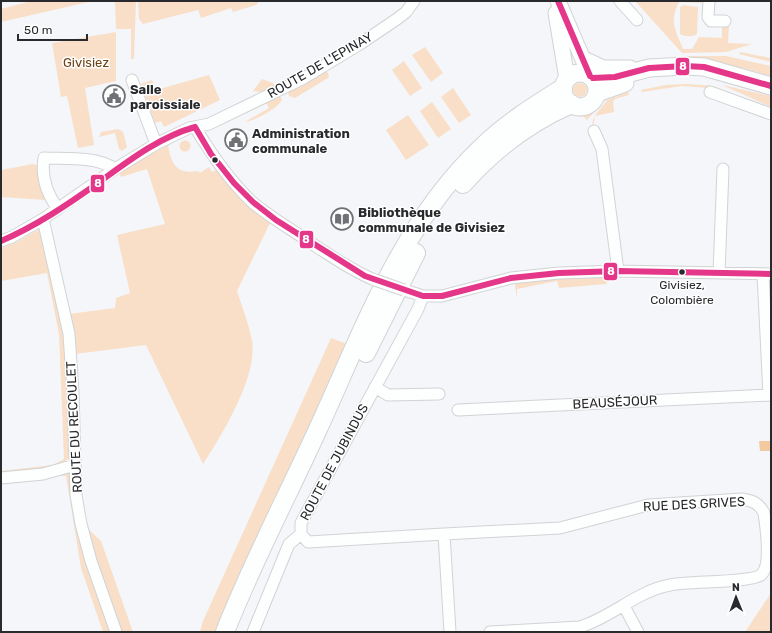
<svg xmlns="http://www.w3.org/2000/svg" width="772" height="633" font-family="Rubik,sans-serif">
	<rect width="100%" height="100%" fill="#f4f6fa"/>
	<path fill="#f9dfc7" d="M31 1H93L1 22V9Z
		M115 1H136L134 59H131V29H116Z
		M138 1H260L256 5 233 12 231 8 201 18 198 10 143 24 139 19Z
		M635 1H705V3L679 2C669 22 675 29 683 49H692L699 37 722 38V24H729L728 43 752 44 726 52 682 53Z
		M683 5 698 7 697 34C693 37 684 37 680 34V7Z
		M116 32V81L85 88 94 145 78 148 67 96 61 97 52 43Z
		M425 47 443 73 431 82 412 55Z
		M740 52 771 58V62L739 54Z
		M684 56H726L771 66V77C743 66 714 62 683 59Z
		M404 61 422 88 410 96 392 70Z
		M326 70 329 75 328 78 295 98 289 96 288 92Z
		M209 75 220 100 164 127 161 121 155 123 141 84 152 80 156 90Z
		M262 79 273 83 274 85 261 92 253 91Z
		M573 90a7 7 0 1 1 14 0a7 7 0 1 1-14 0Z
		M687 84 714 86 757 104 709 88 682 86 642 92 641 90 666 85Z
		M722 85 771 96V110V107Z
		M453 88 471 115 459 123 441 97Z
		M628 92 629 95 615 99 613 102 614 112 595 116 593 127C590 116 602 109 607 100Z
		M279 96 282 99C280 108 252 122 245 122L269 108 266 103Z
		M605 98 601 105 587 120 584 117 569 115 561 119 559 116C570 113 582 117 591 111 598 108 600 101 605 98Z
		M432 102 451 129 438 138 420 111Z
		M408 115 429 145 406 160 386 130Z
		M118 129 123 132 127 147 122 151 119 149 115 133 99 137 101 132Z
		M179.5 146a5.5 5.5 0 1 1 11 0a5.5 5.5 0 1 1-11 0Z
		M168 145C171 164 177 175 198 171L200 173 209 167 212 172 216 170 248 207 270 223 237 291C242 307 249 324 252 341 258 376 222 435 203 464L146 345 75 354 69 314 115 308 116 298 130 293 117 235 165 224 147 169 121 177 119 172Z
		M33 164 37 165 48 198 46 200 1 197V170Z
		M38 230 42 231 53 271 67 353 71 453 68 459 58 467 1 476V471L53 465 64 459 59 334 47 273 1 281V248L17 242Z
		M606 276 609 280 606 284 559 288 557 281 517 289V298L515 286 518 281Z
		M331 338 350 345 228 600 218 632H200L203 621Z
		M69 471 72 475 112 632H103L81 568 66 476 42 475Z
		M86 527 101 541 133 632H121Z
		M771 593V632H745Z"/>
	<path fill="#f3ca9f" d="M759 441H771V451H760Z"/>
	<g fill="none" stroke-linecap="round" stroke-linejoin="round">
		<g stroke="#d1d3d5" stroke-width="13">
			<path id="minor" d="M620 1 637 20
				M709 1 708 17 711 21H725
				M132 80 156 144
				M710 92 771 114
				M195 127C211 154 229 180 252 202 272 219 296 232 317 247 336 259 354 272 375 280
				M594 131 602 149 618 271
				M58 209C47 194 41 177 44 158 66 159 96 156 115 169
				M43 219 69 334 73 392 76 495 81 524 91 561 116 632
				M1 241 12 237 43 219 115 169 156 144 189 128 209 124 302 79 360 44 397 19 406 12 414 1
				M719 273 723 169
				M763 274 769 395
				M404 290 423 296H442L511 278 559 273 618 271 771 274
				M423 296 418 309 301 523V534L308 542 444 534 450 632
				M375 387 388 395 439 394
				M458 410 771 395
				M1 478 43 474 75 465
				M444 534 560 528 648 505 742 499C753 501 759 503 764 513 766 527 772 565 761 575 750 583 689 581 670 585 637 591 612 617 580 627L490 632
				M624 606 638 632
				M253 632 289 544 301 534"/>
		</g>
		<g stroke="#d1d3d5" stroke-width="17">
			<path id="secondary" d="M558 1 590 76
				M556 13 567 79
				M584 59 603 68H630"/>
		</g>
		<g stroke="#d1d3d5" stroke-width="19">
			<path id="primary" d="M563 90a17 17 0 1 1 34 0a17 17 0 1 1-34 0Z
				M593 78 615 77 649 68 685 66 704 67 771 86
				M597 93 625 83"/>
		</g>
		<g stroke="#d1d3d5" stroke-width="20">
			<path id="trunk" d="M463 184C493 150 530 122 571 104
				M366 353 416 253
				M225 632C252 563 287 497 318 429 363 331 401 224 481 148 505 124 534 106 563 88"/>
		</g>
		<use href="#minor" stroke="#fdfefe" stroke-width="11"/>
		<use href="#secondary" stroke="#fdfefe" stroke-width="15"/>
		<use href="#primary" stroke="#fdfefe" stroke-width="17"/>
		<use href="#trunk" stroke="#fdfefe" stroke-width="18"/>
		<g stroke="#d1d3d5" stroke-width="13" stroke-linecap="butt">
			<path id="minor-bridge" d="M375 280 404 290"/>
		</g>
		<use href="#minor-bridge" stroke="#fdfefe" stroke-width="11"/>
		<g stroke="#fff" stroke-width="9">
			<path id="bus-1" d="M558 1 590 76
				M593 78 615 77 649 68 685 66 704 67 771 86
				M195 127 211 154 234 183 253 202 276 220 365 276 423 296H442L511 278 559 273 618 271 771 274
				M1 241C36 226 67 205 98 183 127 162 159 137 195 127"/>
		</g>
		<use href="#bus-1" stroke="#e43789" stroke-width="6"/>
	</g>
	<defs>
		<g id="civic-ring" transform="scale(1.15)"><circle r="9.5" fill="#fff" stroke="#707175" stroke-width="1.5"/><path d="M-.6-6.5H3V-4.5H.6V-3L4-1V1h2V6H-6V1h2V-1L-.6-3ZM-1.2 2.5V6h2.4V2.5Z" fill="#707175"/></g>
		<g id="library-ring" transform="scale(1.15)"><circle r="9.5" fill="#fff" stroke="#707175" stroke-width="1.5"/><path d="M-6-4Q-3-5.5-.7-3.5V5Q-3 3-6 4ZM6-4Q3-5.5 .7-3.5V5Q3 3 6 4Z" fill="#707175"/></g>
	</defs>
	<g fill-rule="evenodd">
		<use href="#civic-ring" x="114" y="96"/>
		<use href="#civic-ring" x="236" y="140"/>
		<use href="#library-ring" x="342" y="219"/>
	</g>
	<g fill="#292a2d" stroke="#fff" stroke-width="1.5">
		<circle cx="215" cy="160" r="3.5"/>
		<circle cx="682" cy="272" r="3.5"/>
	</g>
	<g text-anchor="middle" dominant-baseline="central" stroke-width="3" stroke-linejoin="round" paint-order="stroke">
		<g font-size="12" fill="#292a2d" stroke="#fff">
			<text x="682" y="285">Givisiez,<tspan x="682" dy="15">Colombière</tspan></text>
		</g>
		<g font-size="13" fill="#6b4314" stroke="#fff">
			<text x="86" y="62">Givisiez</text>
		</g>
		<g font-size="13" fill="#292a2d" stroke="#fff">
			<text transform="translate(320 65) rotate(-30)">ROUTE DE L'EPINAY</text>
			<text transform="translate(615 402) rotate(-3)">BEAUSÉJOUR</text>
			<text transform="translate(74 427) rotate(-93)">ROUTE DU RECOULET</text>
			<text transform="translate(334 462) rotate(-62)">ROUTE DE JUBINDUS</text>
			<text transform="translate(694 504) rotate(-3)">RUE DES GRIVES</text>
		</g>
		<g font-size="13" font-weight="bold" fill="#292a2d" stroke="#fff" text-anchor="start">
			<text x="130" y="89">Salle<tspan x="130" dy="15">paroissiale</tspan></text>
			<text x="252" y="133">Administration<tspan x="252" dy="15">communale</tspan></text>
			<text x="358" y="212">Bibliothèque<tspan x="358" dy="15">communale de Givisiez</tspan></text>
		</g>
	</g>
	<g stroke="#fff" stroke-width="1.5">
		<rect x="675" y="57" width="15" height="19" rx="4" fill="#e43789"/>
		<rect x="90" y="174" width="15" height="19" rx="4" fill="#e43789"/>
		<rect x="299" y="230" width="15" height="19" rx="4" fill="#e43789"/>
		<rect x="603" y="262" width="15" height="19" rx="4" fill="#e43789"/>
	</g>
	<g font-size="11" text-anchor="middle" font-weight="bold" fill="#fff">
		<text x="683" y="70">8</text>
		<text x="98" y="187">8</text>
		<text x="306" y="243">8</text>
		<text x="611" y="275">8</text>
	</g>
	<rect width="772" height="633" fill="none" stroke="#292a2d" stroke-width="4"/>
	<g transform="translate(736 597) rotate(359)" stroke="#ffffff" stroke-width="3" paint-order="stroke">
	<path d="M0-3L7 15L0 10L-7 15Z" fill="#292a2d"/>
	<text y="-6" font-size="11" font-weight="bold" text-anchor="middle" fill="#292a2d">N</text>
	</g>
	<path d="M18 34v6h69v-6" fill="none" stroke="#292a2d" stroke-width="2"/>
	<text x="24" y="34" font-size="12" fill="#292a2d" stroke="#ffffff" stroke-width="3" paint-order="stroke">50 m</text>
</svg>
